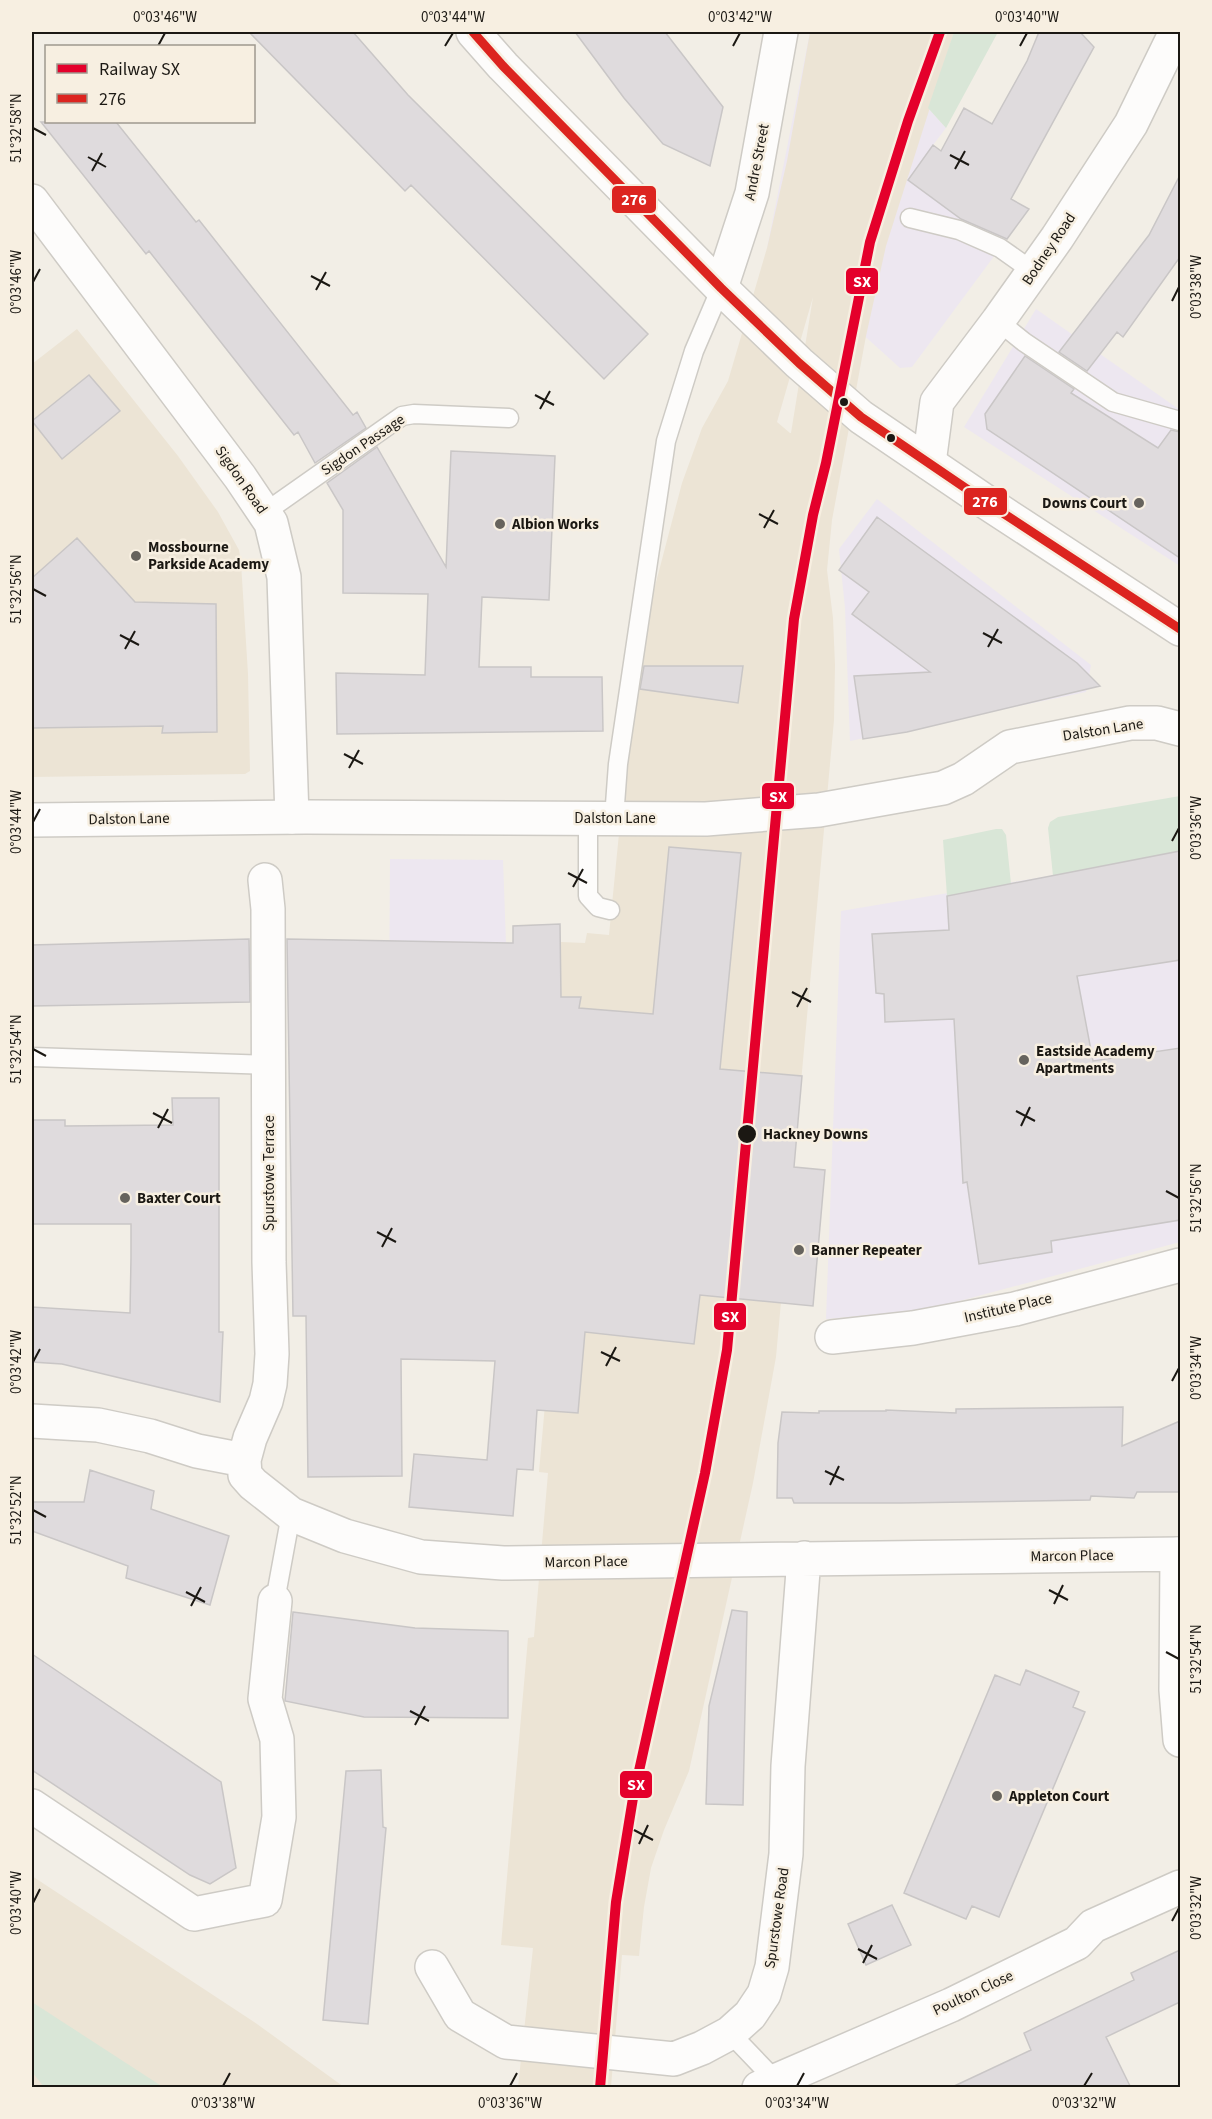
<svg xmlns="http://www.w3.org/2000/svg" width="1212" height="2119" font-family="'Source Sans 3',sans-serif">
	<rect width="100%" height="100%" fill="#f2eee6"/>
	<path fill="#ede7f0" d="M810 32 928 108 946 128 933 145 967 174 1029 209 912 367 900 368 767 248Z
		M1036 309 1180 410V566L964 427Z
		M877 499 1091 665 1086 692 850 741 845 608 839 549Z
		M1180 854V1242L926 1310 826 1319 841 911Z
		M390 859 503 860 506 943H487L389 1015Z"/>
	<path fill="#ece4d5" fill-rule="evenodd" d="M810 32H954L886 246 866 336 832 520 827 570 833 618 835 665 834 720 776 1357 753 1483 689 1771 664 1830 651 1868 644 1907 639 1956 622 1955 611 2087H518L533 1948 501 1945 528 1638 534 1637 548 1473 539 1472 555 1292 514 1003 513 925 560 924 561 942 585 943 587 933 609 935 630 722 648 613 682 483 702 428 728 381 767 248 787 161ZM813 297 791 433H790L777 422Z
		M77 329 178 456 218 512 239 550 241 563 248 674 250 771 245 774 32 777V364Z
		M32 1876 257 2024 344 2087H32Z"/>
	<path fill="#d9e6d7" d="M954 32H998L946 128 928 108Z
		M1180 796V851L1053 876 1048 828 1050 822 1058 817Z
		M996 829H1002L1006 835 1011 884 947 896 943 840Z
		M32 2002 163 2087H44L32 2072Z"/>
	<path fill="#dfdbdd" stroke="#c9c6c6" stroke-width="1.5" d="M249 32H353L408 95 648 334 604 379 411 185 405 191Z
		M575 32H665L723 107 710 166 663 144 624 98Z
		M1039 32H1080L1094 47 1011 199 1029 209 1007 239 961 219 908 180 933 145 941 151 964 108 992 124 1027 61Z
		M41 122H116L196 222 199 220 353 415 357 412 366 428 315 463 298 432 294 435 149 251 146 254Z
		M1180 175V257L1123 337 1117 332 1087 371 1059 352 1149 235Z
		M1025 356 1074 389 1071 393 1158 448 1171 430 1180 432V558L987 429 985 414Z
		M89 375 120 411 62 459 32 421Z
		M377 447 446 567 451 451 555 456 549 600 482 597 479 667H531V677H602L603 731 337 734 336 673 425 675 428 594 343 593V510L327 483Z
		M877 517 1077 663 1100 686 907 732 863 739 854 676 930 672 852 614 869 592 839 570Z
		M77 538 135 602 216 604 217 732 162 733 163 726 32 728V578Z
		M644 666H743L738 703 640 689Z
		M669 847 741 853 720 1069 802 1076 794 1167 825 1170 813 1306 700 1295 694 1344 585 1332 578 1413 537 1410 533 1470 517 1469 513 1516 409 1507 414 1454 487 1460 495 1361 401 1359 402 1476 308 1477 306 1316H293L287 939 513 943V926L560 924 561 997H581L579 1008 653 1014Z
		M1180 851V960L1077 976 1093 1061 1180 1048V1220L1051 1241 1052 1252 979 1264 967 1182 963 1183 954 1019 885 1022 884 994 876 993 872 934 949 930 947 896Z
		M249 939 250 1002 32 1006V945Z
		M172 1098H219V1332H223L220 1402 62 1364 32 1362V1307L130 1313 131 1258V1224H32V1120H65V1126L173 1125Z
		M1123 1407 1122 1446 1180 1421V1492H1137L1134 1498 1091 1496 1090 1500 901 1503H794L792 1498H777L778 1443 782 1412 819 1413V1411H886V1410L956 1413V1409Z
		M90 1470 154 1491 151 1509 229 1536 210 1605 126 1578 128 1566 32 1531V1502H84Z
		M732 1610 747 1612 743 1805 706 1804 709 1706Z
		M293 1612 415 1628 508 1631V1718L364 1717 285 1701Z
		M32 1654 221 1782 236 1868 210 1884 190 1875 32 1770Z
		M1026 1670 1079 1692 1073 1707 1085 1712 999 1917 972 1906 966 1919 904 1893 995 1675 1020 1685Z
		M381 1770 383 1827 386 1828 368 2024 323 2020 346 1771Z
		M892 1905 911 1945 866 1965 848 1924Z
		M1180 1950V2002L1106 2037 1131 2088H950L1031 2050 1024 2033 1134 1980 1131 1973Z"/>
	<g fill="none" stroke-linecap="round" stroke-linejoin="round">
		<g stroke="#cecbc5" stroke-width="21">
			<path id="service" d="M910 218 959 230 1000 248 1034 272
				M998 321 1024 342 1113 402 1180 421
				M264 513 402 416 414 414 509 418
				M588 818V896L598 907 610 910
				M614 818 618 764 666 441 694 351 721 288
				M32 1057 269 1065
				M275 1601 291 1514
				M730 2033 775 2080"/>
		</g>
		<g stroke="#cecbc5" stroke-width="36">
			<path id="minor" d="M32 201 240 477 271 523 284 577 292 817
				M721 288 752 193 781 32
				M929 463 937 402 998 321 1057 238 1131 124 1176 32
				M265 880 268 909 269 1262 272 1354 270 1384 266 1401 250 1438 244 1460 245 1475 253 1484 291 1514 345 1536 421 1557 503 1563 1180 1554
				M832 1337 913 1328 1015 1309 1180 1265
				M32 1421 98 1425 150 1436 197 1451 244 1460
				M1177 1554 1176 1690 1180 1740
				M32 1806 194 1914 265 1900 279 1817 277 1739 265 1699 275 1601
				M432 1967 460 2015 506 2042 674 2059 702 2048 730 2033 750 2015 764 1994 772 1967 786 1854 788 1766 804 1558
				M759 2088 951 2005 1077 1943 1093 1926 1180 1887"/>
		</g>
		<g stroke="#cecbc5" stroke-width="36">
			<path id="tertiary" d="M473 32 503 66 721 288 799 363 861 417 986 502 1180 629"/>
		</g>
		<g stroke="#cecbc5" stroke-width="36">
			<path id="primary" d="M32 820 306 817 706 819 819 810 943 788 963 779 1010 747 1130 723H1157L1180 729"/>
		</g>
		<use href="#service" stroke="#fdfcfb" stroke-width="18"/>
		<use href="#minor" stroke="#fdfcfb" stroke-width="33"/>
		<use href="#tertiary" stroke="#fdfcfb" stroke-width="33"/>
		<use href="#primary" stroke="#fdfcfb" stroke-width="33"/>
		<g stroke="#f7efe1" stroke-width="14">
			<path id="bus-1" d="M473 32 503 66 721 288 799 363 861 417 986 502 1180 629"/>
		</g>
		<use href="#bus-1" stroke="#dc241f" stroke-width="9"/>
		<g stroke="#f7efe1" stroke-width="15">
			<path id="rail-1" d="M600 2088 616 1902 633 1798 705 1473 727 1350 794 619 813 515 826 463 870 242 908 121 940 32"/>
		</g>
		<use href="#rail-1" stroke="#e4002b" stroke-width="10"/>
	</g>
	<path fill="none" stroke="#1b1813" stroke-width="2" d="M158 46 165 33M445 46 453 33M733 46 740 33M1020 46 1027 33M33 128 46 135M950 155 969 165M88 157 106 167M955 169 965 151M92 171 102 153M311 276 330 286M33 282 40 269M316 290 326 272M1172 301 1179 287M535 395 554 405M540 409 550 391M759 514 778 524M764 528 774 510M33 589 46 596M983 633 1002 643M120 635 139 645M988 647 998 629M125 649 135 631M344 754 363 764M349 768 359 750M33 822 40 809M1172 841 1179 828M568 873 587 883M573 887 583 869M792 992 811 1002M797 1007 807 988M33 1049 46 1056M1016 1111 1035 1121M153 1113 172 1123M1021 1126 1030 1107M158 1128 168 1109M1166 1191 1179 1198M377 1232 396 1242M382 1247 392 1228M601 1352 620 1361M33 1362 40 1349M606 1366 616 1347M1172 1381 1179 1368M825 1471 844 1480M830 1485 839 1466M33 1510 46 1517M1049 1590 1068 1600M186 1592 205 1602M1054 1604 1063 1585M191 1606 201 1587M1166 1652 1179 1659M410 1711 429 1721M415 1725 425 1706M634 1830 653 1840M639 1844 648 1825M33 1903 40 1889M1172 1921 1179 1908M858 1949 877 1959M863 1963 872 1945M223 2086 230 2073M510 2086 517 2073M797 2086 804 2073M1084 2086 1092 2073"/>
	<g fill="#1b1813" stroke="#f7efe1" stroke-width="2">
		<circle cx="844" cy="402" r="5"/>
		<circle cx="891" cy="438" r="5"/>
		<circle cx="747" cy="1134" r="10"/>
	</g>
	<g fill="#66635d" stroke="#f7efe1" stroke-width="2">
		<circle cx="1139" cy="503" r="6"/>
		<circle cx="500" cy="524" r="6"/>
		<circle cx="136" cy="556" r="6"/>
		<circle cx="1024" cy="1060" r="6"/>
		<circle cx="125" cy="1198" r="6"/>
		<circle cx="799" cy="1250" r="6"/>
		<circle cx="997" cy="1796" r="6"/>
	</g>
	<g text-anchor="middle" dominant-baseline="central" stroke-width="5" stroke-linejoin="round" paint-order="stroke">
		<g font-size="15" fill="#1b1813" stroke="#f7efe1">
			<text transform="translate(757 162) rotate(-79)">Andre Street</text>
			<text transform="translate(1049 249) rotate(-56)">Bodney Road</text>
			<text transform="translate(363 445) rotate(-34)">Sigdon Passage</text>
			<text transform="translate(241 480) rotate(55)">Sigdon Road</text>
			<text transform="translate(1103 730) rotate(-9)">Dalston Lane</text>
			<text x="615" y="818">Dalston Lane</text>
			<text transform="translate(129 819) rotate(-1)">Dalston Lane</text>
			<text transform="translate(269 1173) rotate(-90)">Spurstowe Terrace</text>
			<text transform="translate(1008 1308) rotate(-13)">Institute Place</text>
			<text transform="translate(1072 1556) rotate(-1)">Marcon Place</text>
			<text transform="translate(586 1562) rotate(-1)">Marcon Place</text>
			<text transform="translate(777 1918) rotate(-82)">Spurstowe Road</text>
			<text transform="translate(973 1993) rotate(-25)">Poulton Close</text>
		</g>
		<g font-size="15" font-weight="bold" fill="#1b1813" stroke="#f7efe1" text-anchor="start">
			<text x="1127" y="503" text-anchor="end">Downs Court</text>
			<text x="512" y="524">Albion Works</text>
			<text x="148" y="547">Mossbourne<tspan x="148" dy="17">Parkside Academy</tspan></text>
			<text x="1036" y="1051">Eastside Academy<tspan x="1036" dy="17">Apartments</tspan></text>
			<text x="137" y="1198">Baxter Court</text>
			<text x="811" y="1250">Banner Repeater</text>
			<text x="1009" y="1796">Appleton Court</text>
		</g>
		<g font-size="15" font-weight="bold" fill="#1b1813" stroke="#f7efe1" text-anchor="start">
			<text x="763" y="1134">Hackney Downs</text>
		</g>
	</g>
	<g stroke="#f7efe1" stroke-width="2">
		<rect x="611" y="185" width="46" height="29" rx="6" fill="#dc241f"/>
		<rect x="845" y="267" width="34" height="28" rx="6" fill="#e4002b"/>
		<rect x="963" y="487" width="45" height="29" rx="6" fill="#dc241f"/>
		<rect x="761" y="782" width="34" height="28" rx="6" fill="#e4002b"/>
		<rect x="713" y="1302" width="34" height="29" rx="6" fill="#e4002b"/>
		<rect x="619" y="1770" width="34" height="29" rx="6" fill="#e4002b"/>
	</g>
	<g font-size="16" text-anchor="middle" font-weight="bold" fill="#fff">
		<text x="634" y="205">276</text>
		<text x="862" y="287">SX</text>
		<text x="985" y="507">276</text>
		<text x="778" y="802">SX</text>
		<text x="730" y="1322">SX</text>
		<text x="636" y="1790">SX</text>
	</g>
	<rect width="1212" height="2119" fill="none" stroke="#f7efe1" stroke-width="66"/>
	<rect x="45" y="45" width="210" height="78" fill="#f7efe1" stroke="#9f998f" stroke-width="1.5"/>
	<rect x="57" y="64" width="30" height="9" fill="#e4002b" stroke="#9f998f" stroke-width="1.5"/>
	<text x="99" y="75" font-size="18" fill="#1b1813">Railway SX</text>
	<rect x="57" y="94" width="30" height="9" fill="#dc241f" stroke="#9f998f" stroke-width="1.5"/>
	<text x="99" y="105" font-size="18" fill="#1b1813">276</text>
	<rect x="33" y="33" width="1146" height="2053" fill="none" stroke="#1b1813" stroke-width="2"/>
	<g font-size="15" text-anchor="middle" fill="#1b1813">
		<text x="165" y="22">0°03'46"W</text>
		<text x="453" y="22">0°03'44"W</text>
		<text x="740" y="22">0°03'42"W</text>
		<text x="1027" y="22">0°03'40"W</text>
		<text transform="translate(16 128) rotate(-90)" y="5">51°32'58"N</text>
		<text transform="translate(16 282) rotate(-90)" y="5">0°03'46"W</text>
		<text transform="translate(1196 287) rotate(-90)" y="5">0°03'38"W</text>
		<text transform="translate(16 589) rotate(-90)" y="5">51°32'56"N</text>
		<text transform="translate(16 822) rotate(-90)" y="5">0°03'44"W</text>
		<text transform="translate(1196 828) rotate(-90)" y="5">0°03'36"W</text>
		<text transform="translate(16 1049) rotate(-90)" y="5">51°32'54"N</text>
		<text transform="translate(1196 1198) rotate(-90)" y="5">51°32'56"N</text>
		<text transform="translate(16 1362) rotate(-90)" y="5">0°03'42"W</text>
		<text transform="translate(1196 1368) rotate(-90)" y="5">0°03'34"W</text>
		<text transform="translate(16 1510) rotate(-90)" y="5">51°32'52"N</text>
		<text transform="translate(1196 1659) rotate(-90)" y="5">51°32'54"N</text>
		<text transform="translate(16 1903) rotate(-90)" y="5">0°03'40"W</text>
		<text transform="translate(1196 1908) rotate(-90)" y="5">0°03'32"W</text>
		<text x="223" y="2108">0°03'38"W</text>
		<text x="510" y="2108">0°03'36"W</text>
		<text x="797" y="2108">0°03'34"W</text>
		<text x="1084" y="2108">0°03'32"W</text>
	</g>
</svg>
